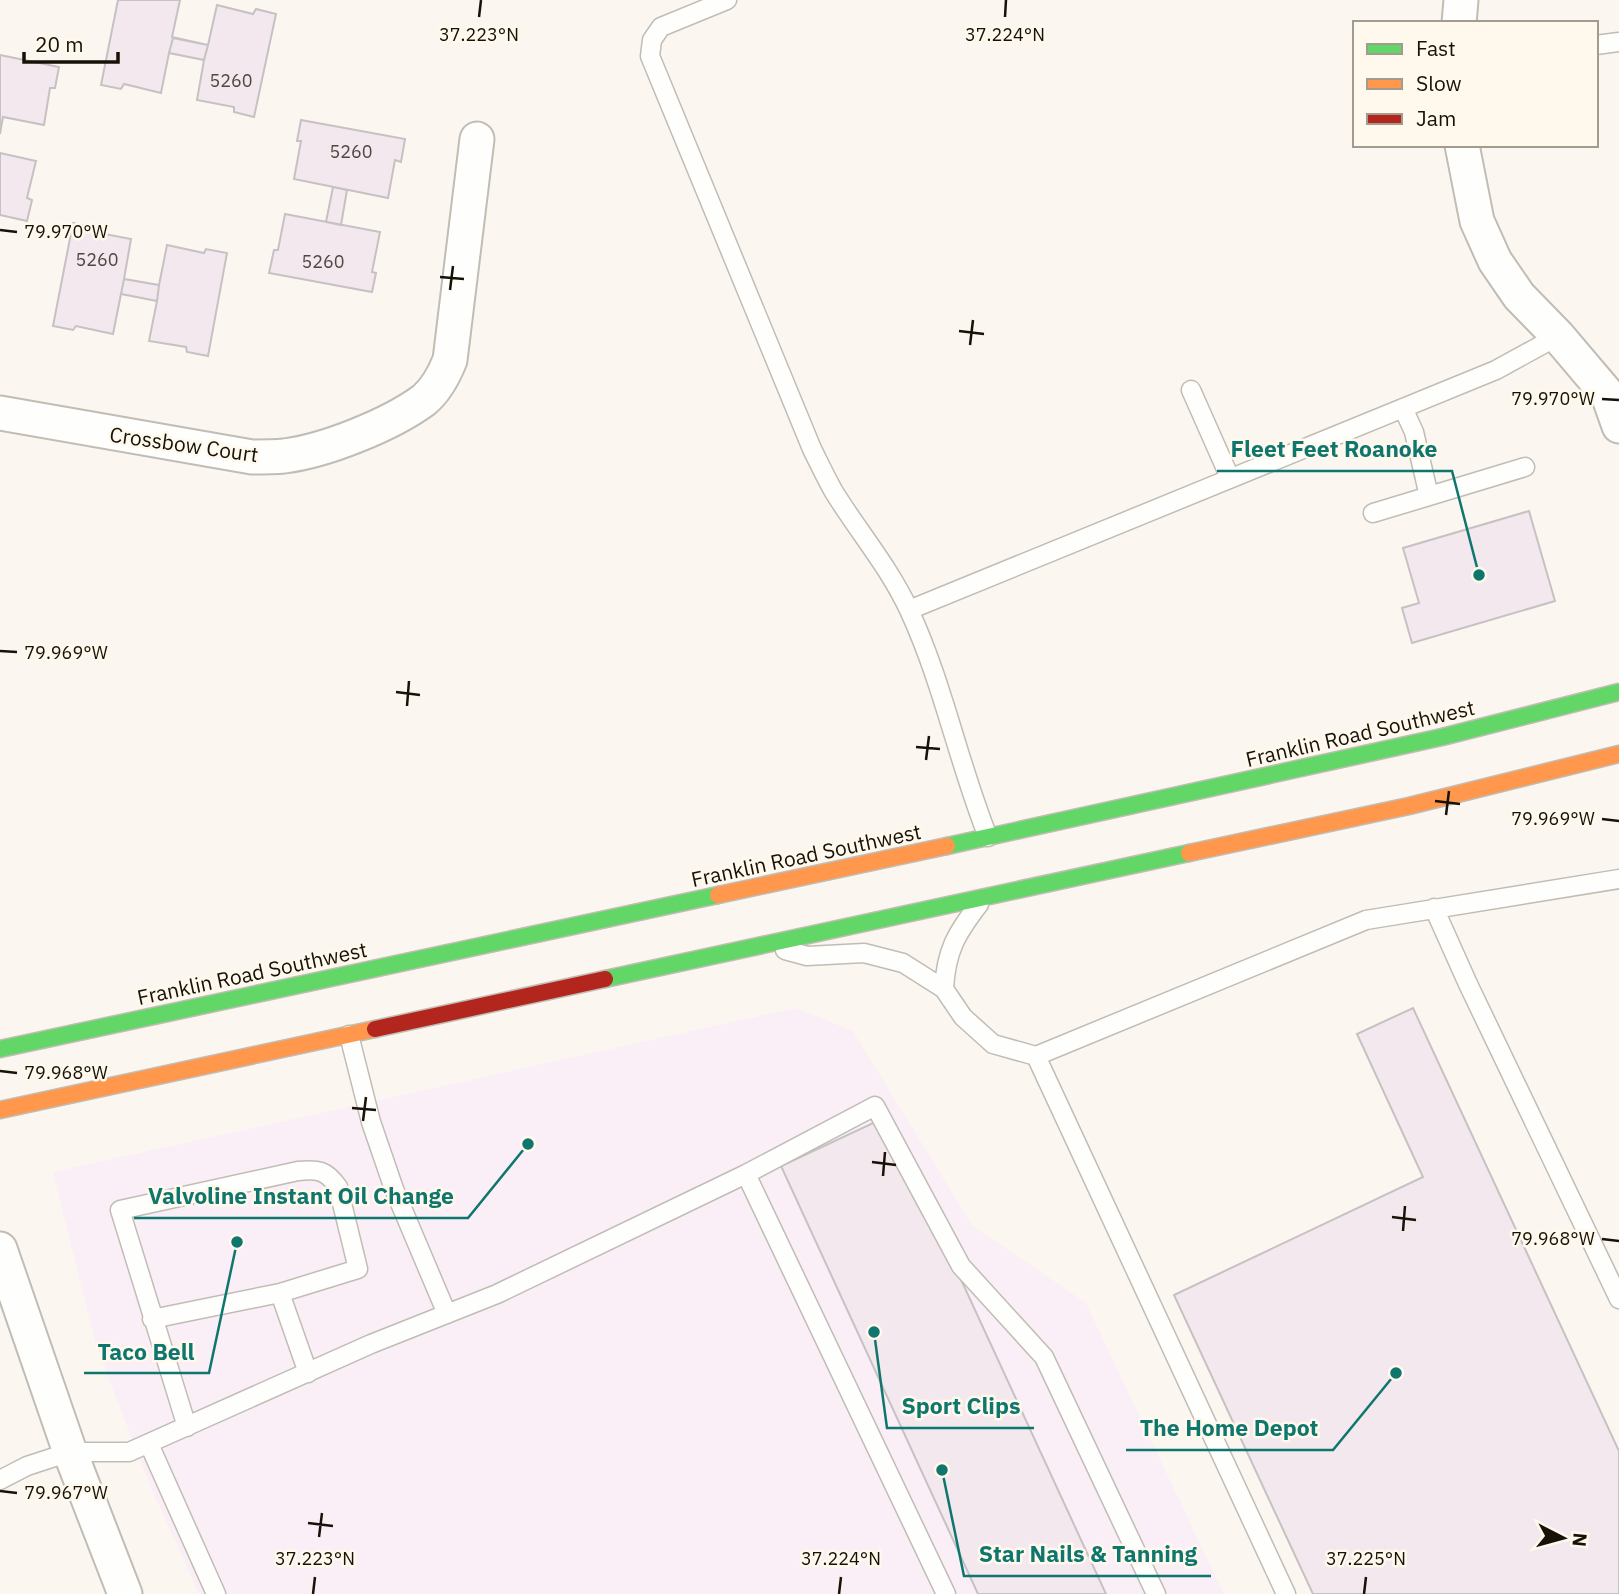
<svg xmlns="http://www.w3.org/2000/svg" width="1619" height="1594" font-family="'IBM Plex Sans',sans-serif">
	<rect width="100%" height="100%" fill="#fbf7f0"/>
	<path fill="#faeff6" d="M796 1008 853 1031 972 1225 1086 1303 1224 1594H199L151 1488 96 1346 53 1172Z"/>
	<path fill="#f2e8ee" stroke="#c6c1c2" stroke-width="2" d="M118 0H180L172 37 208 45 204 60 169 53 161 93 124 84 121 89 101 85Z
		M217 5 253 14 256 9 276 14 254 117 234 112V107L197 100 204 60 169 53 173 38 208 45Z
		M0 55 59 67 55 88H50L44 125 3 117 0 134Z
		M301 120 405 139 401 162 395 160 388 198 294 179 301 141H297Z
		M0 153 36 161 27 198 32 200 27 221 0 215Z
		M333 187 347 190 341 225 326 222Z
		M285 214 380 232 372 272 376 273 372 292 269 273 274 250H278Z
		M73 223 93 227 94 232 131 239 124 279 159 285 157 301 121 294 113 334 76 326 73 330 53 326Z
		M167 245 204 253 206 249 227 253 208 356 187 352 186 347 149 341 157 301 121 294 124 279 159 285Z
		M1529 511 1555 601 1412 643 1402 608 1419 603 1403 548Z
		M1413 1008 1619 1451V1594H1313L1174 1295 1423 1177 1357 1034Z
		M886 1117 1106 1594H978L781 1166Z"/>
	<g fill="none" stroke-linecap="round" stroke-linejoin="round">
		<g stroke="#c1bcb4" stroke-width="21">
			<path id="lane" d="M727 0 661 27 652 40 650 56 812 449C819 463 826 478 834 492 858 531 889 567 909 610 943 683 958 762 988 837
				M1596 45 1619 42
				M1191 390 1230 478
				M1403 408 1414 432 1429 496
				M1373 513 1525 467
				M909 610 1496 370 1558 336
				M1434 908 1468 984 1619 1299
				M785 950 807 956 864 953 903 963 944 989 963 1017 993 1044 1036 1056
				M944 989C946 951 956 934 979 904
				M349 1035 371 1122 394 1189 447 1314
				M746 1174 875 1106 961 1266 1044 1357 1156 1594
				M152 1319 280 1293
				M187 1427 120 1210 298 1171C318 1169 326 1170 338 1187L358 1269 280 1293 308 1373
				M149 1444 216 1594
				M0 1480 27 1466 70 1452H129L371 1344 497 1294 746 1174 946 1594
				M1286 1594 1036 1056 1366 920 1619 879"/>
		</g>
		<g stroke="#c1bcb4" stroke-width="37">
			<path id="street" d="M1459 23 1461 0
				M1462 145 1477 221 1495 261 1519 296 1558 336 1608 395 1619 426
				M0 413 252 457C262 457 273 457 284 456 325 451 390 425 424 400 437 389 444 375 450 360L477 139
				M0 1249 70 1452 125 1594"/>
		</g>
		<g stroke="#c1bcb4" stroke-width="19">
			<path id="fast" d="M947 846 1442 737 1619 692
				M605 979 1189 853
				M0 1049 718 895"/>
		</g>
		<g stroke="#c1bcb4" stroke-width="19">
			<path id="slow" d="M1189 853 1409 806 1619 754
				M718 895 947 846
				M0 1110 375 1029"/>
		</g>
		<g stroke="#c1bcb4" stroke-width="19">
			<path id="jam" d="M375 1029 605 979"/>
		</g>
		<use href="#lane" stroke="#fefefd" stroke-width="18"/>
		<use href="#street" stroke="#fefefd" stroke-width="33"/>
		<use href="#fast" stroke="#63d668" stroke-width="16"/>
		<use href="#slow" stroke="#ff974d" stroke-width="16"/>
		<use href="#jam" stroke="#b3261e" stroke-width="16"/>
	</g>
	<path fill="none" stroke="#171207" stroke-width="2.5" d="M479 17 481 0M1005 17 1006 0M0 230 17 232M440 277 464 279M450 290 453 266M959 331 984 334M970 345 973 320M1602 399 1619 400M0 651 17 652M396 692 420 695M407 706 409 681M916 747 940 749M926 760 929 736M1435 801 1460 804M1446 815 1449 791M1602 819 1619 821M0 1071 17 1073M352 1108 376 1110M363 1121 366 1097M872 1162 896 1165M883 1176 885 1152M1392 1217 1416 1220M1403 1231 1405 1206M1602 1239 1619 1241M0 1491 17 1493M308 1523 333 1526M319 1537 322 1513M313 1594 315 1577M839 1594 841 1577M1364 1594 1366 1577"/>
	<g text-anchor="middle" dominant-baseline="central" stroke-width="5" stroke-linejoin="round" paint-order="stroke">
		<g font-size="18" fill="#4e4841">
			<text x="231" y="80">5260</text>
			<text x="351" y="151">5260</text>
			<text x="97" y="259">5260</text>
			<text x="323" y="261">5260</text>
		</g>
		<g font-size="21" fill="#171207" stroke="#fff8ec">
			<text transform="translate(184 444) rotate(8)">Crossbow Court</text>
			<text transform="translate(1360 733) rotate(-13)">Franklin Road Southwest</text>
			<text transform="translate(806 855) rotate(-12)">Franklin Road Southwest</text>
			<text transform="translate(252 973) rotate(-12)">Franklin Road Southwest</text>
		</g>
	</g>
	<g font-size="18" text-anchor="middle" fill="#171207" stroke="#fff8ec" stroke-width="5" stroke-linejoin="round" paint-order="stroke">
		<text x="479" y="41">37.223°N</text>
		<text x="1005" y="41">37.224°N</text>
		<text x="66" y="238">79.970°W</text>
		<text x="1553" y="405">79.970°W</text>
		<text x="66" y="659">79.969°W</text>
		<text x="1553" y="825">79.969°W</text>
		<text x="66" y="1079">79.968°W</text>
		<text x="1553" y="1245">79.968°W</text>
		<text x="66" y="1499">79.967°W</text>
		<text x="315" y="1565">37.223°N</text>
		<text x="841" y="1565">37.224°N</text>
		<text x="1366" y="1565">37.225°N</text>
	</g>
	<path fill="none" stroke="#0f766e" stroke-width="2.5" d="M1479 575L1452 471H1217M528 1144L468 1218H134M237 1242L209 1373H84M874 1332L887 1428H1034M1396 1373L1333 1450H1126M942 1470L964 1576H1211"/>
	<g fill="#0f766e" stroke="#fff8ec" stroke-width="2.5">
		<circle cx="1479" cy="575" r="7"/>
		<circle cx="528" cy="1144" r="7"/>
		<circle cx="237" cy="1242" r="7"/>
		<circle cx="874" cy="1332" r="7"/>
		<circle cx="1396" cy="1373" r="7"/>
		<circle cx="942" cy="1470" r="7"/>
	</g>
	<g font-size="23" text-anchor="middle" font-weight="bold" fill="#0f766e" stroke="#fff8ec" stroke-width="5" stroke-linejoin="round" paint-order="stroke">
		<text x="1334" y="457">Fleet Feet Roanoke</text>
		<text x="301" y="1204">Valvoline Instant Oil Change</text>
		<text x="146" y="1360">Taco Bell</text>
		<text x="961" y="1414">Sport Clips</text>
		<text x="1229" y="1436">The Home Depot</text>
		<text x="1088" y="1562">Star Nails &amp; Tanning</text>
	</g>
	<rect x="1353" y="21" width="245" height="126" fill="#fff8ec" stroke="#a29c90" stroke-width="2"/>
	<rect x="1367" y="44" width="35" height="10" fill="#63d668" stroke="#a29c90" stroke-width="2"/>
	<text x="1416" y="56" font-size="21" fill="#171207">Fast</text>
	<rect x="1367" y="79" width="35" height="10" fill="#ff974d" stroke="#a29c90" stroke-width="2"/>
	<text x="1416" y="91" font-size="21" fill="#171207">Slow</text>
	<rect x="1367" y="114" width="35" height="10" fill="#b3261e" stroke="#a29c90" stroke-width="2"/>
	<text x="1416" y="126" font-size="21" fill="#171207">Jam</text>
	<g transform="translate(1563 1538) rotate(96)" stroke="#fff8ec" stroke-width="5" paint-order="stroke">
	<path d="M0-5L12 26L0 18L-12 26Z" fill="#171207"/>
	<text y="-10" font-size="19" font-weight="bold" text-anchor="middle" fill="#171207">N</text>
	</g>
	<path d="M24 52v10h94v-10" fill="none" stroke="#171207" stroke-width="3.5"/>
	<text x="35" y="52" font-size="21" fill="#171207" stroke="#fff8ec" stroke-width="5" paint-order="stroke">20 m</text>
</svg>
